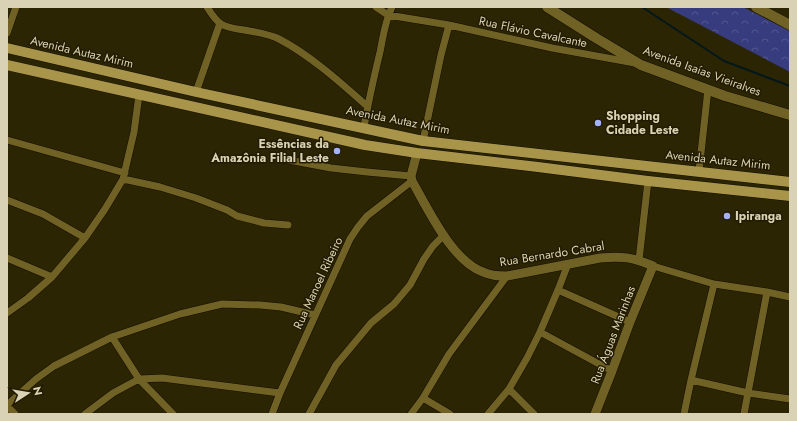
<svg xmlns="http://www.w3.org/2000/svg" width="797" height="421" font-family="Jost,sans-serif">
	<defs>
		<pattern id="forest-crowns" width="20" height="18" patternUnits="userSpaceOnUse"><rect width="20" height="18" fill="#363c7e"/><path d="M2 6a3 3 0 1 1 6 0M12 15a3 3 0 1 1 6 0" fill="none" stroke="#52578e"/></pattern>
	</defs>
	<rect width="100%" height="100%" fill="#2c2504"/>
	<path fill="url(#forest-crowns)" d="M666 7H743L790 31V72Z"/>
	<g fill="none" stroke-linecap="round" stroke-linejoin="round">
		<path stroke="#04171b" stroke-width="2" d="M642 7 724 61 790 86"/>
		<g stroke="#130e00" stroke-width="8">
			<path id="minor" d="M207 7C211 13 215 20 221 24 228 28 236 29 244 30 256 32 269 34 279 39 310 55 341 83 367 106
				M376 7 388 15 449 25 552 48 635 63
				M7 33 16 7
				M196 92 220 23
				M364 128C368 102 374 77 380 52 383 37 385 21 392 7
				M7 140 125 173
				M423 141 441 55 449 25
				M278 158 331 168 367 172 411 176
				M699 171 708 89
				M123 179 160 187 196 198 227 210 237 216 264 223 288 225
				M7 200 43 214 85 238
				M7 258 52 277
				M639 260 648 181
				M653 266 714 284 767 292 790 297
				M558 290 630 322
				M7 313 28 298 52 277 85 238 105 209 123 179 134 132 139 95
				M540 332 612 371
				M112 337 139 379 173 414
				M691 380 748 393 790 399
				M509 389 534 414
				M423 398 450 414
				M7 405 36 379 54 366 112 337 180 314 222 304 260 305 281 307 315 315
				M7 406 15 414
				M85 414 113 393 139 379 162 378 280 393
				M272 414 280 393 350 239 358 227 367 216 412 181
				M309 414 336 365 371 323 394 304 410 285 424 259 433 246 444 235
				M411 414 423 398 449 354 507 276
				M488 414 509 389 527 358 540 332 558 290 568 264
				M684 414 691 380 714 284
				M744 414 767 292"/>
		</g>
		<g stroke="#130e00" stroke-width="10">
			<path id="tertiary" d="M417 153 411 176 412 181C428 209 452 261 483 272 491 276 499 276 507 276L600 258C622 256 632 257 653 266L630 322 612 371 595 414"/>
		</g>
		<g stroke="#130e00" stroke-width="11">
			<path id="secondary" d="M547 7 596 38 641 65 725 96 790 115
				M756 7 790 25"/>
		</g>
		<g stroke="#130e00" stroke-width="11">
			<path id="primary" d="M7 48 196 92 423 141 790 182
				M7 65 365 145 417 153 538 167 648 181 790 196"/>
		</g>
		<use href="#minor" stroke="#706124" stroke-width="7"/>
		<use href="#tertiary" stroke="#706124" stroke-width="9"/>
		<use href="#secondary" stroke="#706124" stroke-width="10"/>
		<use href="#primary" stroke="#a8954a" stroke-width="10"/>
	</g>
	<g fill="#a4b2fc" stroke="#231b00" stroke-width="1.5">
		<circle cx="598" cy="123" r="4"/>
		<circle cx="337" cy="151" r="4"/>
		<circle cx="727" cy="216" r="4"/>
	</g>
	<g text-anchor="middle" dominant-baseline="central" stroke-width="3" stroke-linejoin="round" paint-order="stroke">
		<g font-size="12" fill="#dad2b4" stroke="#231b00">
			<text transform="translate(533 32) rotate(12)">Rua Flávio Cavalcante</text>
			<text transform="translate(82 52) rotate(13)">Avenida Autaz Mirim</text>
			<text transform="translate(702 71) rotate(20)">Avenida Isaías Vieiralves</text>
			<text transform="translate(398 120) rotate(11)">Avenida Autaz Mirim</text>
			<text transform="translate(718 160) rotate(6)">Avenida Autaz Mirim</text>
			<text transform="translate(552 254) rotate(-9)">Rua Bernardo Cabral</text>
			<text transform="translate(318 283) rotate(-65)">Rua Manoel Ribeiro</text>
			<text transform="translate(613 335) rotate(-69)">Rua Águas Marinhas</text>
		</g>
		<g font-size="12" font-weight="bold" fill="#dad2b4" stroke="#231b00" text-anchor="start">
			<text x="606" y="116">Shopping<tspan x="606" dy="14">Cidade Leste</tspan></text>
			<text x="329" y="144" text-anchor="end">Essências da<tspan x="329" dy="14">Amazônia Filial Leste</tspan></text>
			<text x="735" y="216">Ipiranga</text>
		</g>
	</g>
	<rect width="797" height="421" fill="none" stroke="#dad2b4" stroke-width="16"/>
	<g transform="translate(28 393) rotate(78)" stroke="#231b00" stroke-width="3" paint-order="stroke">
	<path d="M0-3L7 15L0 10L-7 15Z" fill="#dad2b4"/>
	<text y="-6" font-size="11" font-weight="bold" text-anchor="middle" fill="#dad2b4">N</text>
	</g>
</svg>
